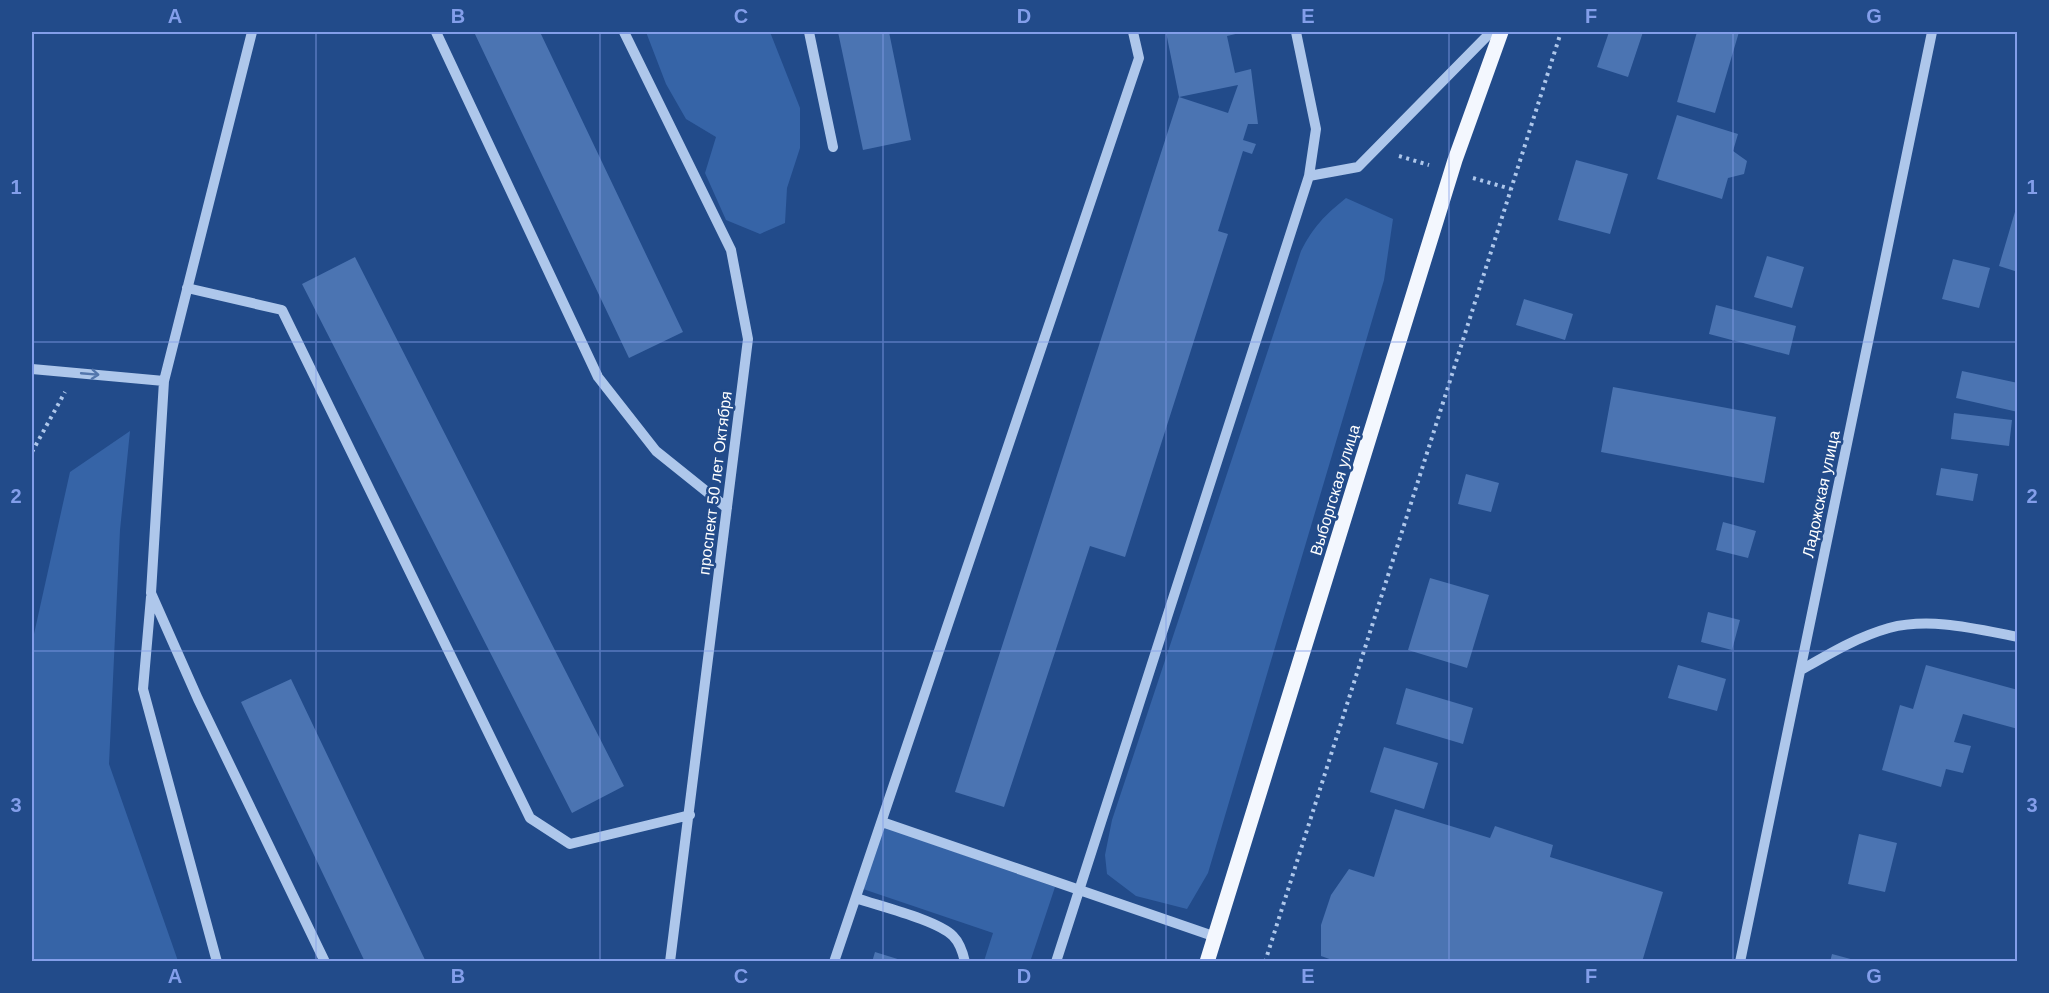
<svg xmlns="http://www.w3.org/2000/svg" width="2049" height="993" font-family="Helvetica,sans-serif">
	<rect width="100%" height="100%" fill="#224b8a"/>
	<path fill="#3664a7" d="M646 32H770L800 108V148L787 188 785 223 760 234 726 220 705 173 716 137 686 119 666 84Z
		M1346 198 1393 219 1384 280 1208 873 1187 909 1136 896 1107 874 1105 855 1112 820 1301 251C1313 227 1325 215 1346 198Z
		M130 431 120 530 109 764 178 961H32V643L70 472Z
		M884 827 1055 887 1030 962 984 961 993 933 863 889Z"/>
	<path fill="#4b74b2" d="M474 32H540L683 332 629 358Z
		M838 32H889L911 140 863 150Z
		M1166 32H1244L1227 36 1235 73 1251 69 1258 124H1248L1243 140 1256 144 1252 154 1243 151 1218 231 1228 234 1125 557 1090 546 1004 807 955 792 1179 97 1228 113 1238 85 1179 97Z
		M1609 32H1643L1628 77 1597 67Z
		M1697 32H1739L1715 113 1677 102Z
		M1677 115 1738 134 1733 151 1747 161 1744 174 1728 178 1722 199 1657 179Z
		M1576 160 1628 174 1610 234 1558 220Z
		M2017 205H2018V272L1999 266Z
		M1767 256 1804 267 1792 308 1754 297Z
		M355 257 624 786 572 813 302 284Z
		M1953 259 1990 268 1979 308 1942 299Z
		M1524 299 1573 314 1565 340 1516 325Z
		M1716 305 1796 326 1789 355 1709 334Z
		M1962 371 2018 383V412L1956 398Z
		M1613 387 1776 417 1764 483 1601 452Z
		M1954 413 2012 420 2009 446 1951 439Z
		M1941 468 1978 474 1973 501 1936 495Z
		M1466 474 1499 483 1491 512 1458 504Z
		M1723 522 1756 531 1748 558 1716 550Z
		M1430 578 1489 595 1467 668 1408 650Z
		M1708 612 1740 620 1732 650 1701 642Z
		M1678 665 1726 679 1717 711 1668 698Z
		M1926 665 2018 690V729L1963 714 1954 742 1971 746 1963 773 1946 769 1941 787 1882 770 1900 705 1913 709Z
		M291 679 426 962H365L241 702Z
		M1406 688 1473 708 1463 744 1396 724Z
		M1384 747 1438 763 1424 809 1370 792Z
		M1395 809 1490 838 1495 826 1553 845 1550 857 1663 892 1642 962H1338L1321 956V925L1331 895 1349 869 1374 877Z
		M1859 834 1897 843 1885 892 1848 884Z
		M875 952 904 961V962H872Z
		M1832 954 1858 961V962H1830Z"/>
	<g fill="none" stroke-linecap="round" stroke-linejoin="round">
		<path stroke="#aec7eb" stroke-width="4" stroke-dasharray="3 4.5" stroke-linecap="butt" d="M1399 156 1429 165
			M1473 178 1511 189
			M32 452 65 392
			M1265 962 1561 32"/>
		<path stroke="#aec7eb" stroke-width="10" d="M252 32 164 381 151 593 198 699 325 962
			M436 32 598 377 656 451 727 508
			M624 32 731 250 748 339 670 962
			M809 32 833 147
			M1309 176 1358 167 1491 32
			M187 288 282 310 530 818 570 844 690 815
			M32 369 164 381
			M151 597 143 689 217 962
			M1801 670C1829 654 1857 637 1889 628 1931 617 1976 629 2018 637
			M882 822 1216 937
			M856 898C879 906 937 920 953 936 959 942 963 953 965 962
			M834 962 1139 58 1133 32
			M1056 962 1309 176 1316 129 1296 32
			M1740 962 1932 32"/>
		<path stroke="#f3f7fe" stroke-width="15" d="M1207 962 1455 160 1501 32"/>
	</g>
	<defs><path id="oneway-shaft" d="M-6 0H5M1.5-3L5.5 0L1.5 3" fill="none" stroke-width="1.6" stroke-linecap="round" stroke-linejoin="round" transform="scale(1.5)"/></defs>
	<use stroke="#5376ac" href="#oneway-shaft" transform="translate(90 374) rotate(5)"/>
	<path fill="none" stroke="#839eea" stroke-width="1.5" stroke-opacity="0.55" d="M316 32V962M600 32V962M883 32V962M1166 32V962M1449 32V962M1733 32V962M32 342H2018M32 651H2018"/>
	<g text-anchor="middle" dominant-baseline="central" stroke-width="5" stroke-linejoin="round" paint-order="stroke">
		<g font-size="16" fill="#fff" stroke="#224b8a">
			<text transform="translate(715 483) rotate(-83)">проспект 50 лет Октября</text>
			<text transform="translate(1335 490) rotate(-73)">Выборгская улица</text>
			<text transform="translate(1821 494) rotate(-78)">Ладожская улица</text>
		</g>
	</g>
	<rect width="2049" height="993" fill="none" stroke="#224b8a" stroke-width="66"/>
	<rect x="33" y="33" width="1983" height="927" fill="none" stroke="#839eea" stroke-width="2"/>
	<g font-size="20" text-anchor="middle" font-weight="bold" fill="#839eea">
		<text x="175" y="23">A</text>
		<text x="458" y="23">B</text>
		<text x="741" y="23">C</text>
		<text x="1024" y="23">D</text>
		<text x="1308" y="23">E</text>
		<text x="1591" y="23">F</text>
		<text x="1874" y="23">G</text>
		<text x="16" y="194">1</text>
		<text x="2032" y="194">1</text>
		<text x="16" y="503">2</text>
		<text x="2032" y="503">2</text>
		<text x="16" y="812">3</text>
		<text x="2032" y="812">3</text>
		<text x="175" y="983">A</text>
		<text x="458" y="983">B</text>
		<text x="741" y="983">C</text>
		<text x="1024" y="983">D</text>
		<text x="1308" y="983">E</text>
		<text x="1591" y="983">F</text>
		<text x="1874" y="983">G</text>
	</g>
</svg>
